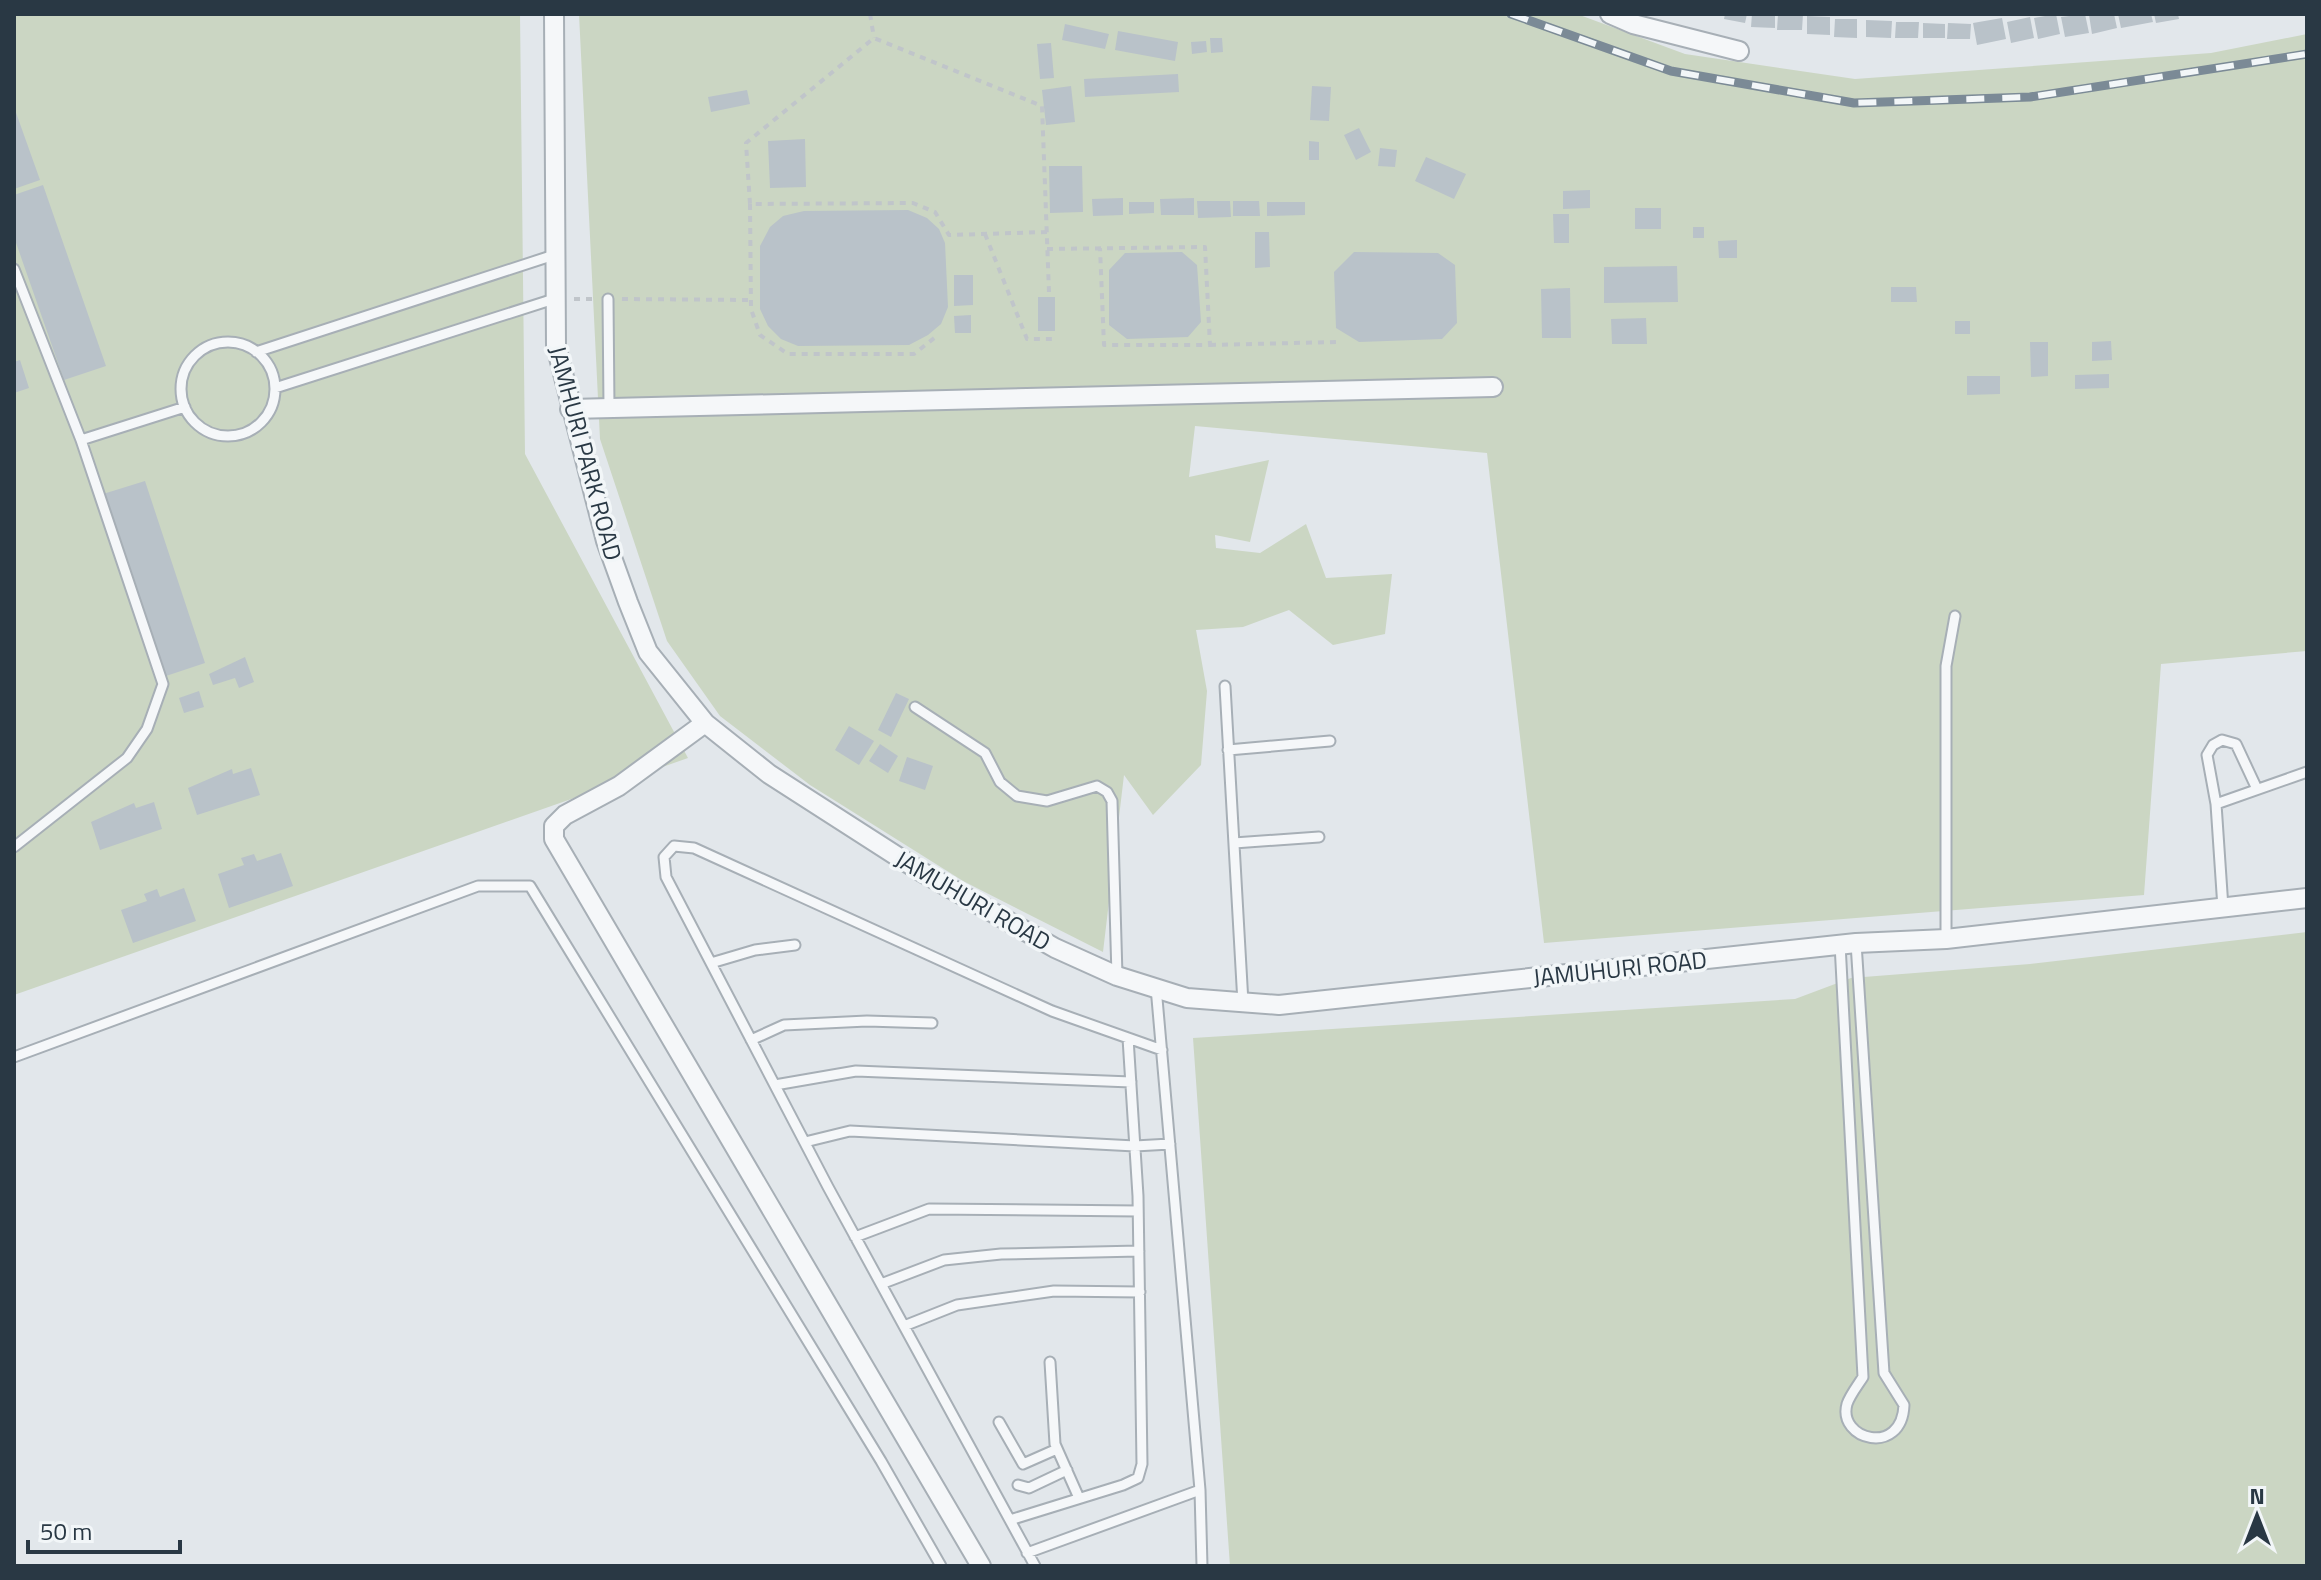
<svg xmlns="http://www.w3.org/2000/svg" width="2321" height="1580" font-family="'Titillium Web',sans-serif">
	<rect width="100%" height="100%" fill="#e2e7eb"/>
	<path fill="#cbd6c3" d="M14 14H520L525 454 688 758 14 995Z
		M579 14H1577L1685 54 1855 79 2211 53 2307 34V651L2161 664 2144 895 1544 943 1487 453 1195 426 1189 477 1269 460 1250 542 1215 535 1216 548 1260 553 1306 524 1326 578 1392 574 1385 634 1333 645 1289 610 1243 627 1196 630 1207 691 1201 765 1153 815 1124 775 1103 952 963 881 810 785 720 716 667 641 600 439Z
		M2307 932V1566H1230L1193 1038 1795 999 1851 978 2030 964Z"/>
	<path fill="#b9c2c9" d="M1725 14H1747L1745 23 1724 19Z
		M1752 14H1775V28L1751 27Z
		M1778 14H1803L1802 30H1777Z
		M2056 14 2060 34 2038 39 2034 18Z
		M2085 14 2089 33 2065 37 2061 17Z
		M2114 14 2117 28 2092 34 2089 15Z
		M2118 14H2151L2153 22 2121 28Z
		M2154 14H2178L2179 19 2156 23Z
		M1807 16 1830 17V35L1807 34Z
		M2030 17 2034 38 2011 43 2007 22Z
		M2002 18 2006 39 1977 45 1973 23Z
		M1835 19H1857V38L1834 37Z
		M1866 20 1892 21 1891 38 1866 37Z
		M1896 22H1919L1918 38H1895Z
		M1923 23 1945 24V38H1923Z
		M1948 23 1971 24 1970 39H1947Z
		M1065 24 1109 34 1105 49 1062 40Z
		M1118 31 1178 42 1175 61 1115 50Z
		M1210 38H1222L1223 52 1211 53Z
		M1206 41 1207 52 1192 54 1191 42Z
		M1051 43 1054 78 1040 79 1037 44Z
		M1178 74 1179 92 1085 97 1084 79Z
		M1071 86 1075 122 1046 125 1042 90Z
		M1312 86 1331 87 1329 121 1310 120Z
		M747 90 750 104 711 112 708 97Z
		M14 107 40 180 14 189Z
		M1359 128 1371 152 1356 160 1344 135Z
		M805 139 806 187 770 188 768 141Z
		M1309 141 1319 142V160H1309Z
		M1380 148 1397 150 1395 167 1378 166Z
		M1426 157 1466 174 1454 199 1415 181Z
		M1049 166H1082L1083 212 1050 213Z
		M43 185 106 366 64 380 14 237V195Z
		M1590 190V208L1563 209V191Z
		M1123 198V215L1093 216 1092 199Z
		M1194 198V215H1161L1160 199Z
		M1197 201H1230L1231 217 1198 218Z
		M1233 201H1259L1260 216H1233Z
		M1129 202H1154V213L1129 214Z
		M1267 202H1305V215L1267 216Z
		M1635 208H1661V229H1635Z
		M908 210 927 218 939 229 945 243 948 307 941 324 928 335 909 345 798 346 781 339 768 326 760 309V246L770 227 783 216 804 211Z
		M1553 214H1569V243H1554Z
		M1693 227H1704V238H1693Z
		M1255 232H1269L1270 267 1255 268Z
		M1737 240V258H1719L1718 241Z
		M1182 252 1197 265 1201 322 1188 337 1127 339 1109 325V270L1125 253Z
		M1354 252 1438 253 1455 265 1457 323 1442 339 1359 342 1336 328 1334 272Z
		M1677 266 1678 302 1604 303V267Z
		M954 275H973V305L954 306Z
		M1891 287H1916L1917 302H1891Z
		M1570 288 1571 338H1542L1541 289Z
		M1038 297H1055V331H1038Z
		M971 315V333H955L954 316Z
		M1646 318 1647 344H1612L1611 319Z
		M1955 321H1970V334H1955Z
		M2111 341 2112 360 2092 361V342Z
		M2030 342H2048V376L2031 377Z
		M20 360 29 388 14 393V362Z
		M2109 374V388L2075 389V375Z
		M1967 376H2000V394L1967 395Z
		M145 481 205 663 163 677 103 494Z
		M245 657 254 682 239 688 235 678 213 685 209 674Z
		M199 691 204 707 184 713 179 698Z
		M896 693 909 699 891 737 878 730Z
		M849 726 874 741 859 765 835 750Z
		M880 744 898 756 888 773 869 761Z
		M907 757 933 766 925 790 899 781Z
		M251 768 260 795 197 815 188 788 232 769 233 774Z
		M154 802 162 829 100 850 91 822 134 803 136 808Z
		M281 853 293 886 229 908 218 874 244 865 241 858 254 854 257 861Z
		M184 888 196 921 133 943 121 910 147 901 144 894 157 889 160 897Z"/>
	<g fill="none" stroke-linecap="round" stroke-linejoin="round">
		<g stroke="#a7afb6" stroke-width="13">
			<path id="lane" d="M14 269 81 440 163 684 147 729 127 758 14 847
				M608 299 609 408
				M181 389a47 47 0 1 1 94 0a47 47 0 1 1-94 0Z
				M256 352 554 255
				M275 388 554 299
				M81 440 185 407
				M1225 686 1243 1003
				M915 707 985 753 1000 782 1017 796 1047 801 1097 786 1107 792 1112 801 1117 976
				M1228 750 1330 741
				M2216 804 2207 755 2213 745 2222 740 2236 744 2257 789
				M1234 843 1319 837
				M2223 908 2216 804 2307 772
				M1946 939V666L1955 616
				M1840 944 1863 1377C1858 1385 1850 1395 1847 1404 1837 1440 1902 1457 1904 1405L1884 1373 1856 943
				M711 963 755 950 795 945
				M1156 987 1200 1490 1202 1566
				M751 1040 784 1025 867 1021 932 1023
				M14 1057 478 886H530L881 1461 941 1566
				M775 1085 856 1071 1131 1082
				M805 1142 850 1131 1135 1146 1170 1144
				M855 1237 929 1209 1138 1211
				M881 1284 944 1260 1001 1254 1139 1251
				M904 1326 957 1305 1054 1291 1140 1292
				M1050 1362 1055 1444 1079 1498
				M999 1422 1023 1464 1057 1449
				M1018 1485 1029 1488 1067 1470
				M1010 1520 1123 1485 1138 1478 1142 1464 1138 1196 1128 1038
				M1027 1553 1200 1490
				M1035 1566 828 1187 666 877 664 857 674 846 694 848 1052 1011 1162 1050"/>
		</g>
		<g stroke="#a7afb6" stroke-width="22">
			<path id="street" d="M554 14 556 346 606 541 628 602 648 652 705 723
				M1610 14 1633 24 1739 51
				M570 409 1493 387
				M981 1566 554 839V826L565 815 619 786 705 723 769 774 920 871 1055 948 1117 976 1187 998 1279 1005 1856 943 1946 939 2307 898"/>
		</g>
		<path stroke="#c0c5ca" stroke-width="4" stroke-dasharray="6 6" stroke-linecap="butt" d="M870 14 874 38
			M750 204 751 309 760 335 788 354H914L938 335
			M1047 232 949 235 935 212 913 203 750 204 746 143 874 38 1042 106 1049 292
			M985 234 1027 339H1052
			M1047 249 1205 247 1210 345H1104L1100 248
			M574 299H597
			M622 299 751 300
			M1210 345 1336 342"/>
		<use href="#lane" stroke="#f5f7f9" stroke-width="9"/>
		<use href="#street" stroke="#f5f7f9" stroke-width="18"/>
		<g stroke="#7b8a96" stroke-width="9">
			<path id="rail" d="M1511 14 1671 71 1854 103 2030 97 2307 54"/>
		</g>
		<use href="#rail" stroke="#f2f6f8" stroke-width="6" stroke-dasharray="18" stroke-linecap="butt"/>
	</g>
	<g text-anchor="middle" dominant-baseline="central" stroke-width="7" stroke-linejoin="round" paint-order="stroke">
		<g font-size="24" fill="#293844" stroke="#f2f6f8">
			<text transform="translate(586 453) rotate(75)">JAMHURI PARK ROAD</text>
			<text transform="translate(973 900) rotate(30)">JAMUHURI ROAD</text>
			<text transform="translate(1620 968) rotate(-6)">JAMUHURI ROAD</text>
		</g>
	</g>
	<rect width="2321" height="1580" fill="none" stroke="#293844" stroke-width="32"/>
	<g transform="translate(2257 1516)" stroke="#f2f6f8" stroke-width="6" paint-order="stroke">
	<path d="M0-6L14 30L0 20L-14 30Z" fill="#293844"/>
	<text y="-12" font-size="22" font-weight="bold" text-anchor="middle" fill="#293844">N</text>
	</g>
	<path d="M28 1540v12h152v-12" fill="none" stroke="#293844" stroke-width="4"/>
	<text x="40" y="1540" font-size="24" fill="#293844" stroke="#f2f6f8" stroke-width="6" paint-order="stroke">50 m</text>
</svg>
